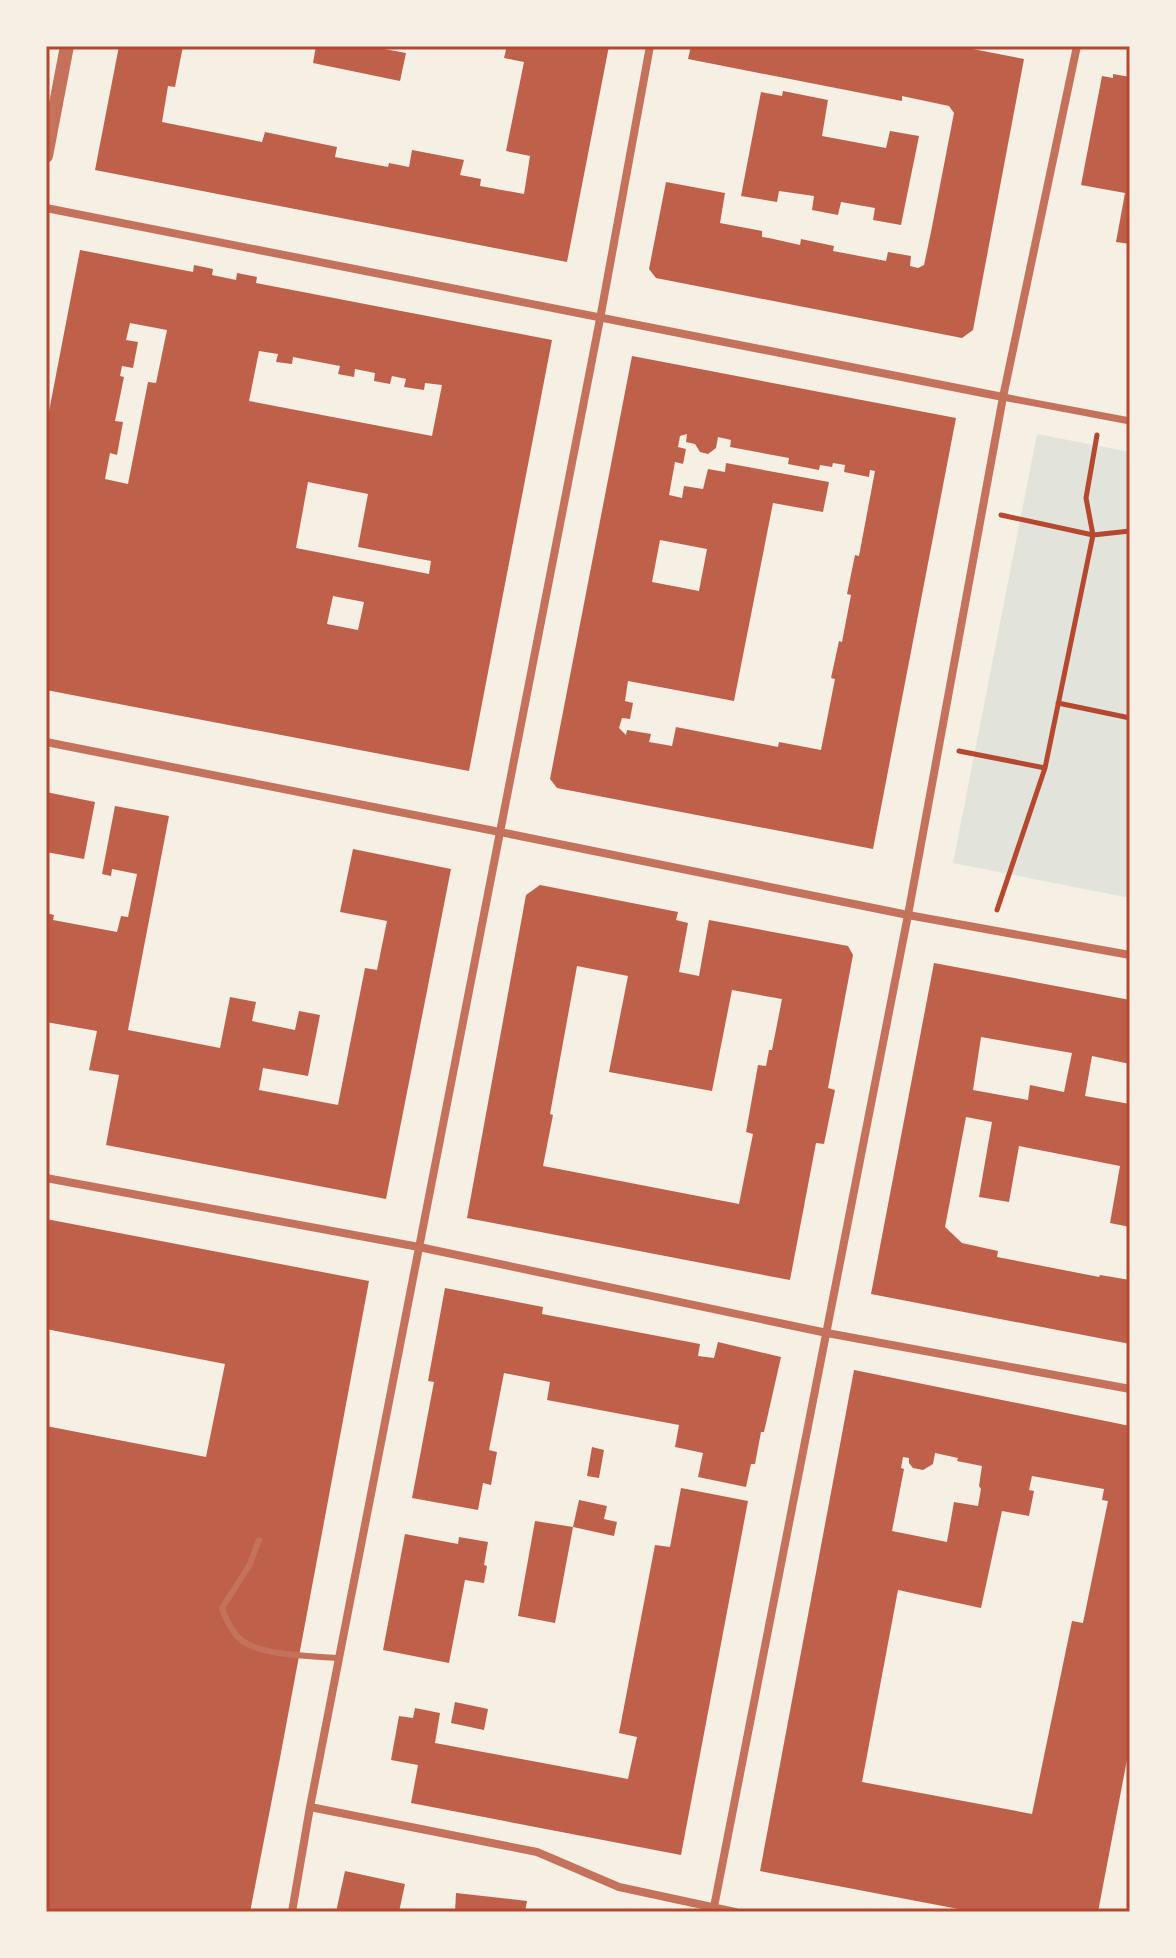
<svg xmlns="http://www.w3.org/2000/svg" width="1176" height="1958" font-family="'Source Serif 4',serif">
	<rect width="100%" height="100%" fill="#f6efe4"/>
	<path fill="#e2e4dc" d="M1037 434 1130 452V898L953 863Z"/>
	<path fill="#bf614a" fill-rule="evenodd" d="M119 46H183L175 87 168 86 162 122 262 142 265 132 337 147 335 157 388 167 389 163 409 167 412 150 464 160 460 175 481 179 480 186 524 194 530 156 506 151 524 62 504 58 507 46H609L567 262 95 170Z
		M316 46H368L406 53 400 81 313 63Z
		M691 46H957L1024 59 973 330 962 338 656 278 649 269 666 182 725 193 720 223 762 231V237L769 238 800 245 801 239 834 246 833 251 886 261 888 252 911 256 910 266 918 268 924 265 931 232 954 113 949 106 902 96V101L688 59Z
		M1113 74 1130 77V244L1116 242 1125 193 1081 185 1102 76 1113 78Z
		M783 91 828 100 822 136 886 148 890 131 919 136 901 225 873 220 875 208 841 202 838 215 812 210 814 196 779 191 777 202 741 196 761 92 782 96Z
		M80 250 193 272 194 265 213 269 212 275 236 280 237 273 257 277 256 283 552 340 469 771 46 690V427ZM130 323 167 330 156 383 148 382 128 484 105 479 110 453 117 455 123 422 115 421 124 377 120 376 122 366 133 368 138 342 126 340ZM259 351 278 354 276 362 292 364 293 357 340 366 338 374 354 377 355 369 375 373 374 381 390 384 392 376 406 379 404 387 424 390 425 383 442 385 432 436 249 401ZM308 482 368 494 358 547 431 561 429 574 296 548ZM333 596 364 602 358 630 327 624Z
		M632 356 956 418 873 849 557 788 550 779ZM687 434 686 442 695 444 700 452 708 454 716 448 718 437 731 440 730 447 789 458 788 464 819 470 820 465 832 467 833 463 845 465 844 472 869 477 870 470 875 471 859 556 855 555 847 594 851 595 842 642 839 641 831 678 835 679 821 750 779 742 778 747 676 727 672 746 649 742 651 734 627 730 626 735 619 728 622 718 630 719 633 703 625 701 628 681 734 701 773 503 823 512 829 482 726 463 725 472 708 469 703 489 684 486 682 498 669 495 675 462 683 464 686 449 678 447 680 436ZM660 540 707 549 699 591 652 582Z
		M46 792 95 802 84 859 46 852Z
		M115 806 169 816 128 1030 220 1048 230 997 256 1002 252 1021 295 1030 299 1011 320 1015 308 1076 263 1068 259 1090 338 1105 365 968 377 970 387 921 340 912 353 849 451 869 386 1199 106 1145 119 1075 89 1070 97 1031 46 1022V913L54 915 53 920 117 932 121 916 128 917 137 874 112 869 111 876 102 874Z
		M540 885 678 912 676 920 688 923 679 972 699 976 709 920 848 946 853 955 828 1088 835 1090 824 1144 816 1143 790 1280 467 1218 526 895ZM577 966 628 976 609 1072 712 1091 732 990 782 999 772 1050H769L766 1066 758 1065 746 1132 753 1134 739 1204 543 1166 553 1115 550 1114Z
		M934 963 1130 1000V1064L1092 1056 1085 1096 1130 1104 1128 1119H1130V1227L1110 1223 1120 1166 1019 1146 1009 1202 979 1197 992 1122 966 1117 945 1227 962 1243 998 1251 997 1257 1099 1277 1100 1275 1130 1280V1344L871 1294ZM981 1037 1072 1053 1064 1092 1030 1085 1028 1100 973 1090Z
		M46 1219 369 1281 280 1758 250 1912H46V1426L206 1457 225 1364 46 1329Z
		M445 1288 543 1307 542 1314 700 1344 698 1356 714 1358 718 1342 781 1357 764 1432H761L755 1464H751L746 1487 698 1477 703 1453 675 1447 679 1425 547 1400 550 1382 504 1373 489 1450 497 1452 491 1485 483 1483 478 1510 412 1498 434 1382 428 1381Z
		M854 1370 1130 1426V1744L1098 1912H974L760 1871ZM935 1453 958 1458 957 1461 982 1466 979 1486 981 1489 978 1506 954 1502 947 1542 892 1531 904 1469 901 1468 903 1457 909 1458V1463L913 1468 923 1470 933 1464ZM1032 1476 1104 1489 1102 1500 1108 1501 1083 1623 1072 1621 1032 1814 862 1782 898 1590 981 1608 1002 1511 1029 1516 1034 1491 1029 1490Z
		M592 1447 604 1450 599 1478 587 1476Z
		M681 1488 748 1501 681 1855 411 1803 418 1765 391 1760 399 1716 413 1718 415 1708 440 1713 435 1743 628 1779 637 1737 619 1733 655 1545 670 1547Z
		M579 1500 607 1506 604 1519 617 1522 614 1536 573 1527Z
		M535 1521 573 1527 555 1623 518 1616Z
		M405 1534 458 1544 459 1537 488 1542 484 1565 487 1566 484 1583 465 1580 449 1663 383 1650Z
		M455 1702 488 1709 484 1730 451 1723Z
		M345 1871 405 1884 399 1912H336Z
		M456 1893 527 1901 525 1912H455Z"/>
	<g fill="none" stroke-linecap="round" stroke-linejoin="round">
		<path stroke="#b5482f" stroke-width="5" d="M1001 515 1093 535 1130 531
			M1058 703 1130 718
			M959 751 1045 768
			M997 910 1045 768 1093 535 1086 498 1097 435"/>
		<path stroke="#c5725c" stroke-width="6" d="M259 1540 249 1566 222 1608C226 1620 231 1631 241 1640 262 1656 312 1656 339 1658"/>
		<path stroke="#c5725c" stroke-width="7" d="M1003 397 1130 421"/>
		<path stroke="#c5725c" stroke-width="8" d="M46 208 1003 397
			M46 742 500 832 908 915 1130 955
			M46 1178 419 1247 827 1333 1130 1389
			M310 1807 537 1852 619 1887 735 1912
			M292 1912 310 1807 600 319 650 46
			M713 1912 908 915 1003 397 1077 46"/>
		<path stroke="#c5725c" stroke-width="14" d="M46 156 67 46"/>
	</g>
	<rect width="1176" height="1958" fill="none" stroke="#f6efe4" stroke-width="96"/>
	<rect x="48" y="48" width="1080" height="1862" fill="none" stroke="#b5482f" stroke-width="3"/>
</svg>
